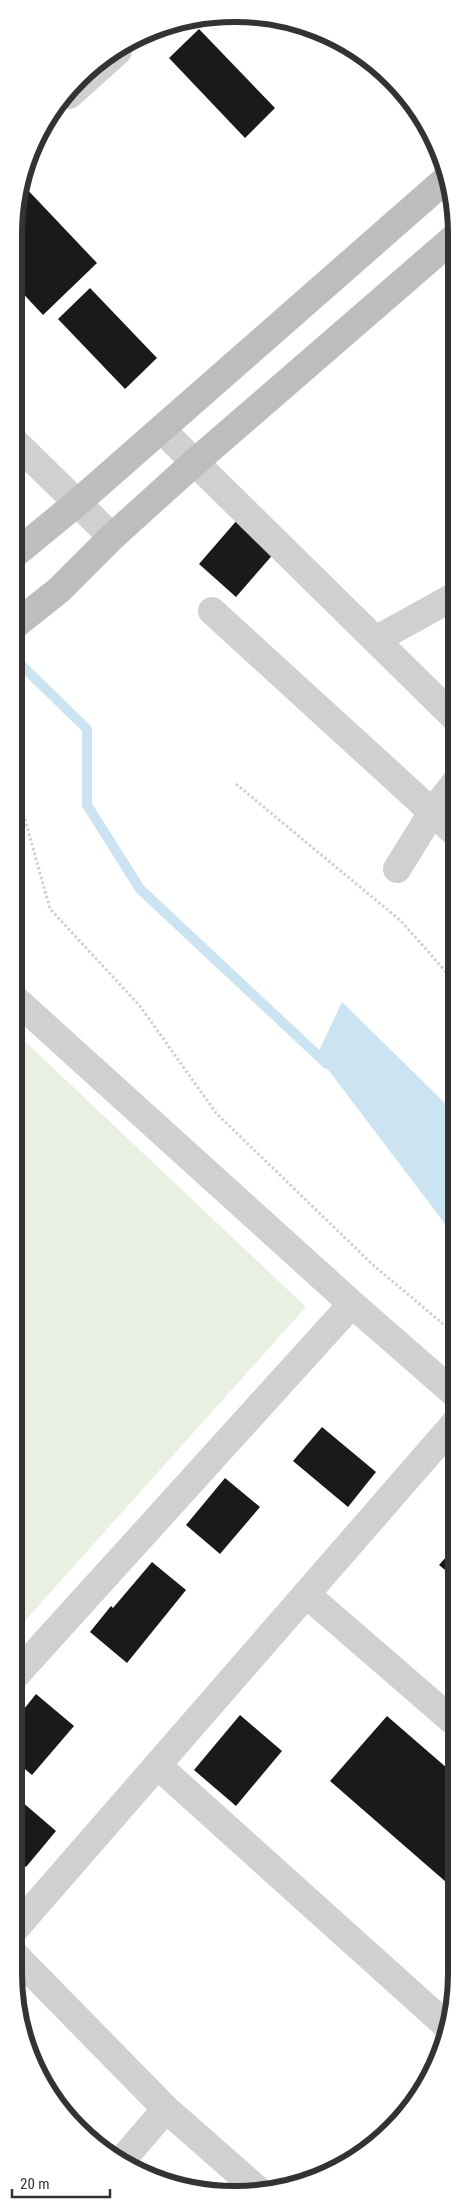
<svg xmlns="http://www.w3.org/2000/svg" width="470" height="2209" font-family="'Roboto Condensed',sans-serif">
	<rect width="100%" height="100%" fill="#fff"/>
	<path fill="#eaf0e1" d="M15 1032 306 1307 14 1633Z"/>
	<path fill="#cce4f1" d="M342 1002 455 1113V1237L317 1055Z"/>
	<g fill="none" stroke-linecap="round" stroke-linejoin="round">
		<path stroke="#cce4f1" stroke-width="10" d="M15 659 87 729V805L140 889 327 1064"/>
	</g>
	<path fill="#1a1a1a" d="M199 29 275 108 245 138 169 58Z
		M23 185 97 263 43 315 16 286V206Z
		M90 288 157 358 125 389 58 319Z
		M238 519 276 551 236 597 199 564Z
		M322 1427 376 1472 348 1507 293 1461Z
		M225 1478 260 1507 220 1554 186 1525Z
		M455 1547V1578L439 1565Z
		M152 1562 186 1590 127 1663 90 1632 111 1606 113 1608Z
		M36 1694 74 1726 32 1775 14 1760V1718L16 1719Z
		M240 1715 282 1751 236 1806 194 1770Z
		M387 1716 455 1775 454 1889 330 1781Z
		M14 1795 56 1831 26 1867 14 1857Z"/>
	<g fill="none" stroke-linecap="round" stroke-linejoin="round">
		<path stroke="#d0d0d0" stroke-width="3" stroke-dasharray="2.5 2.5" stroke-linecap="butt" d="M236 784 401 921 455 982
			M15 796 24 816 50 909 140 1006 216 1113 373 1265 455 1334"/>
		<path stroke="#d0d0d0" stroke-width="28" d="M69 95 118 51
			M161 429 455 718
			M15 442 112 537
			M212 611 455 833
			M377 639 455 596
			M397 869 433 811 455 783
			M15 999 352 1304
			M306 1594 455 1723
			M14 1677 352 1304 455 1394
			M157 1765 447 2026
			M14 1930 455 1423
			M14 1954 166 2109 258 2190
			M122 2160 166 2109"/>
		<path stroke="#bdbdbd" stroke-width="28" d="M15 554 77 503 445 180
			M15 625 59 590 112 537 195 462 456 236"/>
	</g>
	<path d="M0 0H470V2209H0ZM234 22H236A212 212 0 0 1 448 234V1974A212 212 0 0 1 236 2186H234A212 212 0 0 1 22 1974V234A212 212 0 0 1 234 22Z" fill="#fff" fill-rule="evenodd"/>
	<path fill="none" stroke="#333" stroke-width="6" d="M234 22H236A212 212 0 0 1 448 234V1974A212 212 0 0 1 236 2186H234A212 212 0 0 1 22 1974V234A212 212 0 0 1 234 22Z"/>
	<path d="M12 2189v8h98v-8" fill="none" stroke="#333333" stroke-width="2.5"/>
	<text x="20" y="2189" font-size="15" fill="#333333" stroke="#ffffff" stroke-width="4" paint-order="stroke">20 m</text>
</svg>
